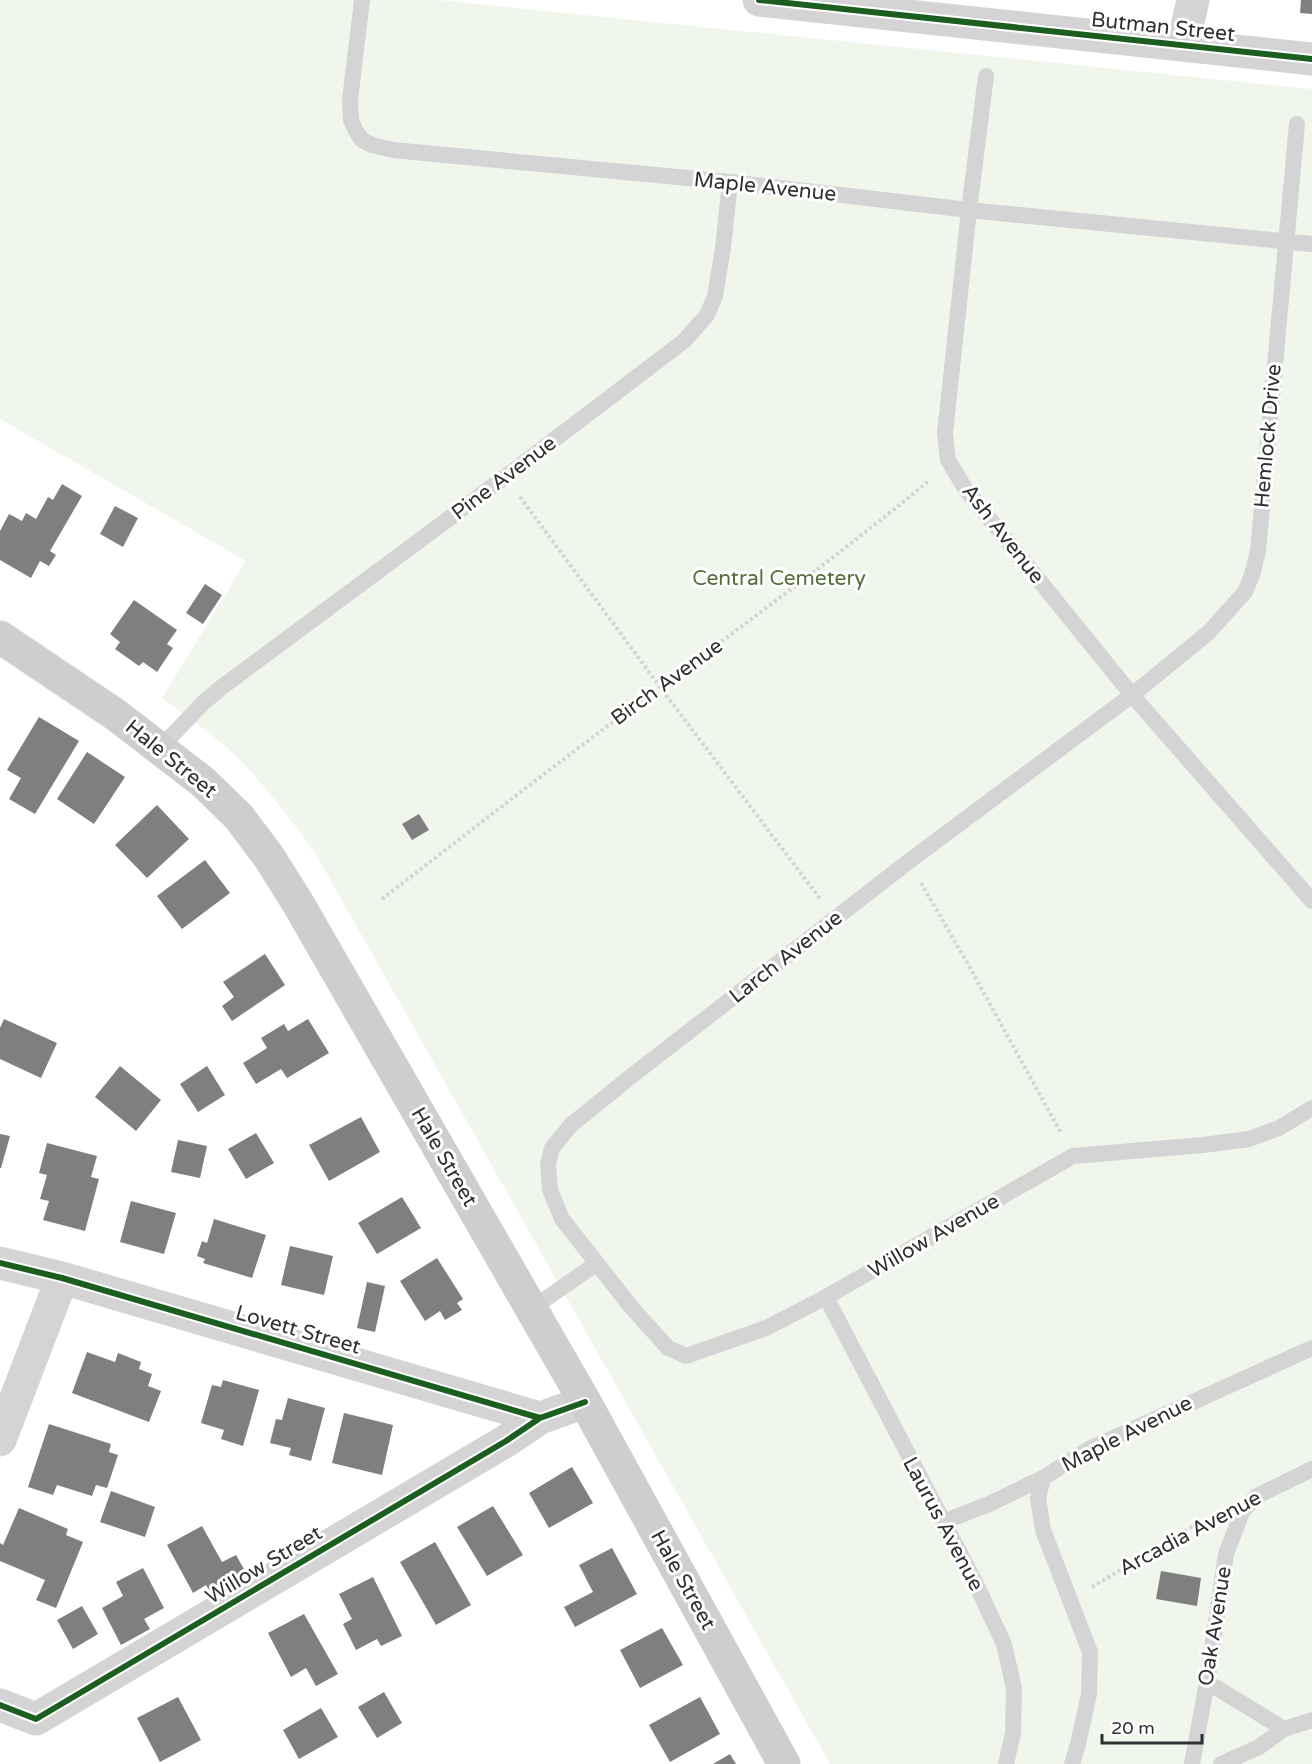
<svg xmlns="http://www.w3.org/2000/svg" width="1312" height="1764" font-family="'Varela Round',sans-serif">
	<rect width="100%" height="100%" fill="#fff"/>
	<path fill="#f1f6ec" d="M0 0H438L1312 89V1764H830L314 851C290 819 266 787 238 758 215 736 188 717 162 698L246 561 0 419Z"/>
	<path fill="#7f7f7f" d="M1301 0H1312V14L1300 13Z
		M62 484 82 496 50 551 56 555 49 566 40 561 31 578 0 560V531L9 514 22 521 26 513 36 519 48 497 53 500Z
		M115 506 138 518 123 547 100 534Z
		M205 584 222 595 203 624 186 613Z
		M134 600 177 630 167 644 173 648 157 672 143 662 139 666 115 649 120 642 110 634Z
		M39 717 79 741 35 814 9 799 21 778 7 770Z
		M87 752 125 777 94 824 57 799Z
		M157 805 189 839 147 878 115 845Z
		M419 814 429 830 412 840 402 824Z
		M205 860 230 893 182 929 157 896Z
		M265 954 285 985 232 1021 222 1006 234 997 223 982Z
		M4 1019 57 1043 41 1078 0 1059V1028Z
		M308 1019 329 1053 287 1078 281 1069 256 1084 243 1063 267 1048 261 1038 284 1024 288 1031Z
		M120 1066 161 1100 136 1131 95 1097Z
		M207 1066 225 1095 198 1112 180 1084Z
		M361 1117 380 1152 329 1181 309 1145Z
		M256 1133 274 1163 246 1179 228 1149Z
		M0 1134 10 1136 1 1168H0Z
		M178 1140 207 1146 200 1178 171 1172Z
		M47 1143 97 1156 91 1177 99 1179 85 1231 43 1220 49 1201 40 1199 47 1175 39 1173Z
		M402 1197 421 1228 377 1254 358 1223Z
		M131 1201 176 1213 164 1254 120 1242Z
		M214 1219 266 1235 252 1278 203 1263 205 1259 197 1256 202 1241 207 1243Z
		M290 1246 333 1256 324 1295 281 1285Z
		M437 1258 463 1299 457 1303 462 1310 445 1320 440 1311 425 1321 400 1281Z
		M367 1282 385 1286 375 1332 357 1328Z
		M87 1352 115 1362 118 1353 141 1362 139 1369 152 1374 148 1386 161 1391 149 1422 72 1393Z
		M223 1380 259 1390 243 1446 221 1439 224 1430 201 1423 212 1385 221 1387Z
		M288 1398 325 1408 311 1461 289 1455 291 1448 270 1443 276 1419 282 1420Z
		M344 1413 393 1425 382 1475 332 1463Z
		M49 1424 111 1444 109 1452 118 1455 107 1488 96 1485 92 1496 57 1485 53 1495 28 1487Z
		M572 1467 593 1503 549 1528 529 1493Z
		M111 1491 155 1507 145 1537 100 1522Z
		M493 1506 523 1555 487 1576 457 1527Z
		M19 1508 68 1529 66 1535 83 1542 56 1608 36 1600 45 1580 0 1561V1543L3 1545Z
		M202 1526 222 1562 236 1555 249 1578 213 1597 206 1585 193 1593 167 1545Z
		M435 1542 471 1605 436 1625 400 1562Z
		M612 1548 637 1594 575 1627 564 1607 593 1592 579 1565Z
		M143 1568 164 1608 144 1619 150 1629 121 1645 102 1608 123 1596 116 1582Z
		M1161 1571 1201 1578 1197 1606 1156 1599Z
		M373 1577 402 1636 381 1646 377 1639 356 1650 343 1624 352 1619 339 1594Z
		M82 1606 98 1634 73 1649 57 1620Z
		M304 1614 338 1674 316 1686 306 1668 291 1677 268 1633Z
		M662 1628 683 1665 640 1688 620 1650Z
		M384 1692 402 1723 377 1738 358 1707Z
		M178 1697 201 1740 160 1762 137 1718Z
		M700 1697 720 1734 670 1762 649 1725Z
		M321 1708 338 1737 299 1759 283 1730Z
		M730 1754 736 1764H713Z"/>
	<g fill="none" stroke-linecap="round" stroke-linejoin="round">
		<path stroke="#d4d4d4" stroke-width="4" stroke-dasharray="3 3" stroke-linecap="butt" d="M520 497 666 695 821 900
			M921 883 969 966 1061 1133
			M382 899C456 842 530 784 605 728 714 646 825 567 930 480
			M1092 1587 1193 1526 1212 1517"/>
		<path stroke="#d4d4d4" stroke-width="16" d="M362 0 350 100 351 120 356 131 362 140 372 145 393 150 730 182 969 210 1312 244
			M986 76 969 210 945 433 948 460 966 490 1132 695 1312 901
			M1297 124 1258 551 1252 575 1245 592 1208 633 1132 695 908 862 629 1078 571 1125 552 1148 548 1164 550 1190 562 1219 632 1308 668 1348 686 1356 766 1328 826 1297 1073 1156 1203 1145 1249 1139 1279 1128 1312 1108
			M160 748 204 702 222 687 505 477 684 341 707 315 715 296 723 248 730 182
			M826 1297 975 1582 1004 1644 1014 1688 1013 1733 1006 1764
			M531 1309 596 1264
			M1043 1478 1038 1498 1043 1530 1090 1652 1089 1694 1078 1744 1072 1764
			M943 1522 989 1504 1043 1478 1089 1449 1312 1348
			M1207 1682 1284 1729
			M1192 1764 1207 1682 1226 1554 1242 1512 1257 1496 1312 1469
			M1221 1764 1259 1747 1284 1729 1312 1720"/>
		<path stroke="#d4d4d4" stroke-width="33" d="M759 0 1312 59
			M1183 45 1193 0
			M0 1263 62 1278 540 1418 585 1402
			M0 1440 62 1278
			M0 1705 36 1719 506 1441 540 1418"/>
		<path stroke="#cecece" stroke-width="33" d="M0 637 116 715 203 782 239 817 269 857 299 905 585 1402 784 1764"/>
		<g stroke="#fff" stroke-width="10">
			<path id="cycleway" d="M759 0 1312 59
				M0 1263 62 1278 540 1418 585 1402
				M0 1705 36 1719 506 1441 540 1418"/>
		</g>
		<use href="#cycleway" stroke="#1b5e20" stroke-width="6"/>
	</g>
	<g text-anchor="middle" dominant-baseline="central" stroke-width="6" stroke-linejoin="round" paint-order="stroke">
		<g font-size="21" fill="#303030" stroke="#fff">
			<text transform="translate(1163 27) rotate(6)">Butman Street</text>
			<text transform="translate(765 187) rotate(6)">Maple Avenue</text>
			<text transform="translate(1268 436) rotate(-85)">Hemlock Drive</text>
			<text transform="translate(504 478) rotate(-37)">Pine Avenue</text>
			<text transform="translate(1003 534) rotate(52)">Ash Avenue</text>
			<text transform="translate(667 682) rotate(-36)">Birch Avenue</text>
			<text transform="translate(171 759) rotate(39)">Hale Street</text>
			<text transform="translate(786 957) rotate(-38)">Larch Avenue</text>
			<text transform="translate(444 1157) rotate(60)">Hale Street</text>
			<text transform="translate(934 1236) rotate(-30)">Willow Avenue</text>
			<text transform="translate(298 1330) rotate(16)">Lovett Street</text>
			<text transform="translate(1127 1434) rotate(-27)">Maple Avenue</text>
			<text transform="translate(943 1524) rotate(62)">Laurus Avenue</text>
			<text transform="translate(1190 1533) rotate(-28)">Arcadia Avenue</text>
			<text transform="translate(264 1565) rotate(-31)">Willow Street</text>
			<text transform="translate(683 1580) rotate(61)">Hale Street</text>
			<text transform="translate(1215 1626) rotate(-81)">Oak Avenue</text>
		</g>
		<g font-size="21" fill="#546f3a" stroke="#fff">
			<text x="779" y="578">Central Cemetery</text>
		</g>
	</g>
	<path d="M1102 1734v9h100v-9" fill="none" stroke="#303030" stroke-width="3"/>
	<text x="1111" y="1734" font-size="18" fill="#303030" stroke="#ffffff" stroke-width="4.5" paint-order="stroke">20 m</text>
</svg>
